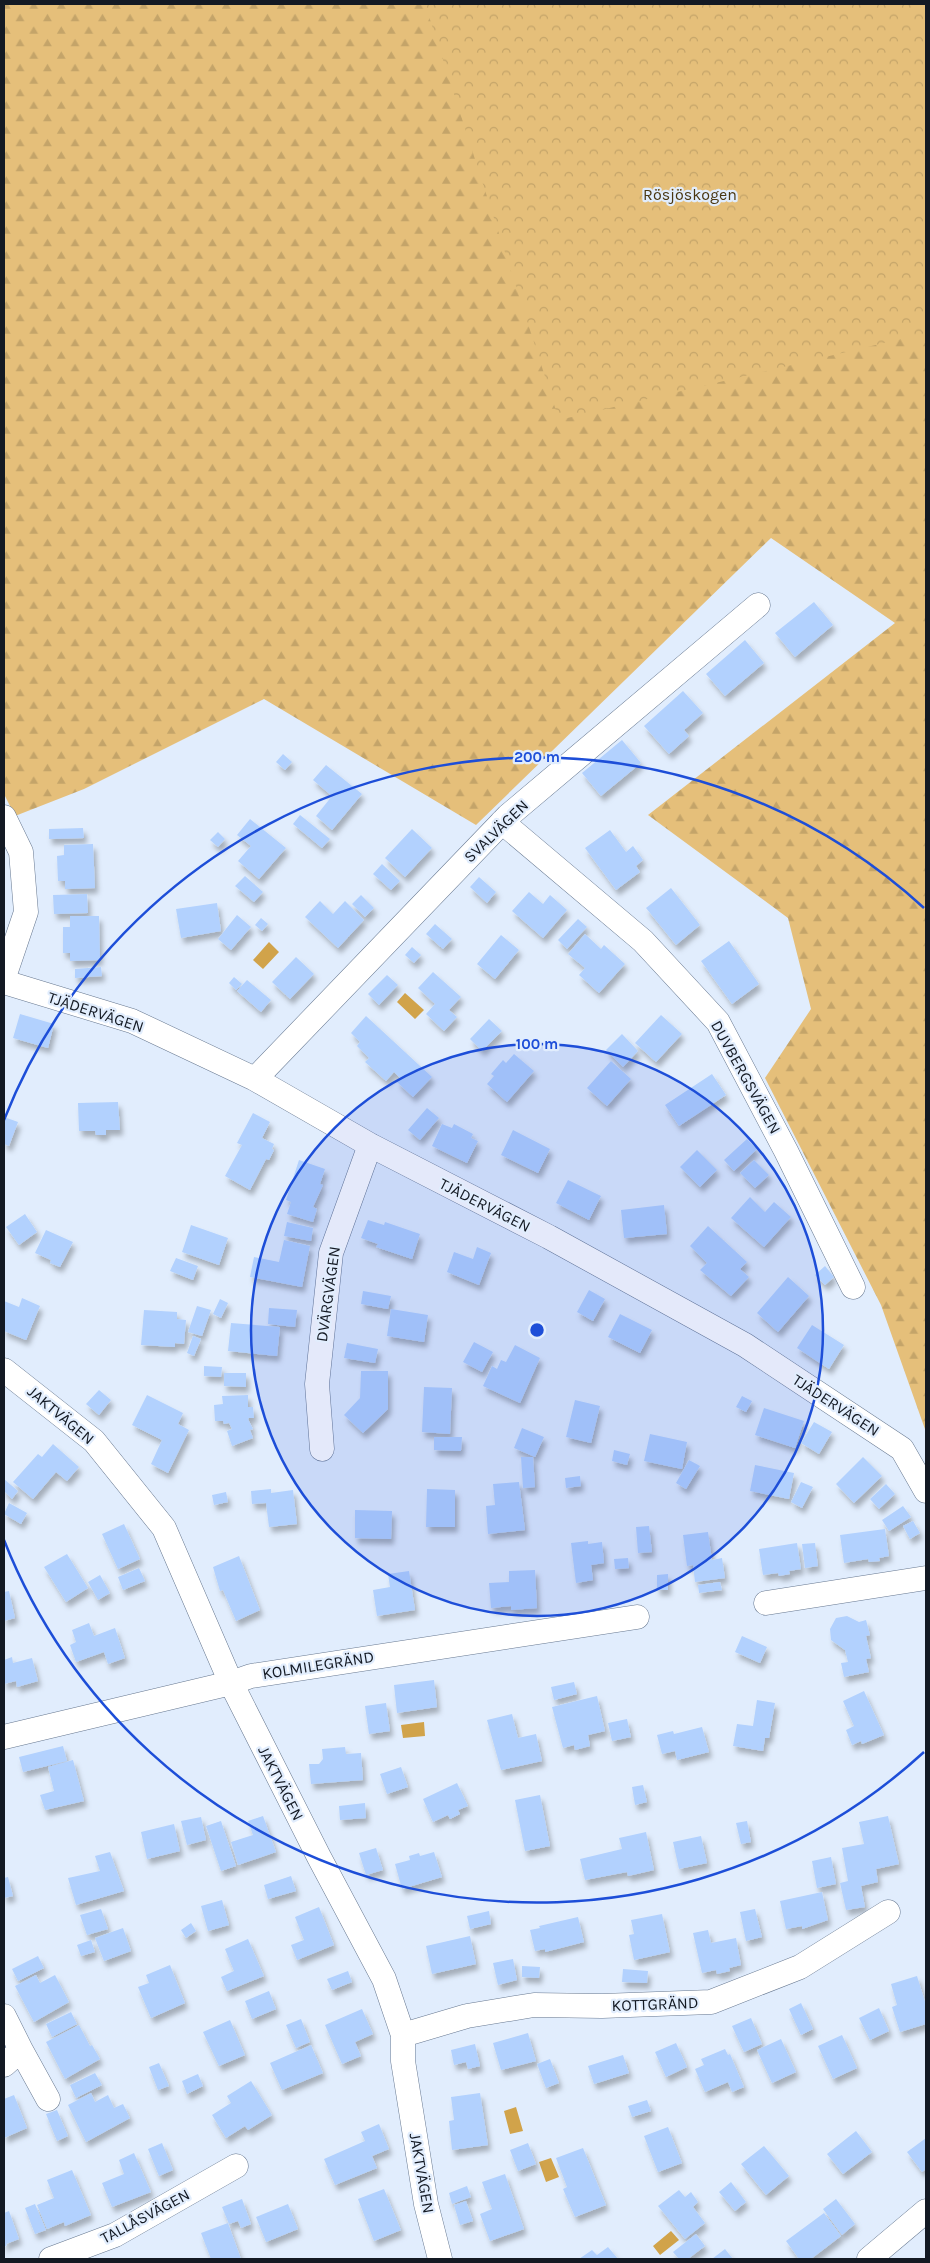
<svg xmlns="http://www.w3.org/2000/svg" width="930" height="2263" font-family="Karla,sans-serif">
	<defs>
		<pattern id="forest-firs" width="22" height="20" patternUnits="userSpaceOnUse" patternTransform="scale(1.25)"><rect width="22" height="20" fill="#e5bf7a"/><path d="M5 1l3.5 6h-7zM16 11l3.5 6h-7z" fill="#c4a469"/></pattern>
		<pattern id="park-crowns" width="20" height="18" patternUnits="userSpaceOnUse" patternTransform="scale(1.25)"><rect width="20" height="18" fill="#e5bf7a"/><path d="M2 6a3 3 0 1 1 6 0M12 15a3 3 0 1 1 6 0" fill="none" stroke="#c4a469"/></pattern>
		<filter id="shadow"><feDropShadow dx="3" dy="5.5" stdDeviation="2.5" flood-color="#0004"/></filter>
	</defs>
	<rect width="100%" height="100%" fill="#e1edfd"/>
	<path fill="url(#forest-firs)" d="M4 4H926V1432L881 1305 765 1078 811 1009 788 918 648 815 895 623 771 538 476 825 264 699 84 789 15 816 4 794Z"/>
	<path fill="url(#park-crowns)" d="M425 4H926V333L559 420Z"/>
	<path fill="#d1a34a" d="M269 942 279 952 263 969 253 960Z
		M405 993 424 1010 415 1019 397 1002Z
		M424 1722 425 1736 403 1738 401 1725Z
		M516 2107 523 2131 510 2134 504 2111Z
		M551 2158 559 2177 546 2182 539 2162Z
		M671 2231 679 2240 660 2255 653 2246Z"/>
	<path fill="#b2d1fe" filter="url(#shadow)" d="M814 602 833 625 795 657 775 633Z
		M745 640 764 663 725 696 706 674Z
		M683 691 703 713 684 730 689 736 669 754 644 726Z
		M622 740 641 763 601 796 582 773Z
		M283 754 292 762 285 770 276 762Z
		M326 765 362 794 332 830 316 816 332 796 313 780Z
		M300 815 330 839 322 848 293 824Z
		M250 819 286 848 259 879 238 861 251 846 237 835Z
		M83 828 84 838 49 839V829Z
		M412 829 432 848 405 877 385 858Z
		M610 830 626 852 633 846 643 860 636 866 640 872 616 890 585 848Z
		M218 832 225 839 218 847 210 840Z
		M93 844 95 888 65 889V881H58L57 856 64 855V845Z
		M382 864 400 881 391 890 373 874Z
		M245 876 263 892 254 902 235 886Z
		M479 877 496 892 487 903 470 887Z
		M671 888 700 925 676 945 646 908Z
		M529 892 543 904 550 895 567 910 543 938 512 911Z
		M87 894 88 913 54 914 53 895Z
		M361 895 374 908 365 917 352 904Z
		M320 901 333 914 345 901 364 920 338 948 305 917Z
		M217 903 221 931 181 938 176 909Z
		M237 915 251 927 231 950 218 939Z
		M70 916H99L100 960 70 961V953H63V927H70Z
		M261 918 268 924 262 931 255 925Z
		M578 919 587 927 567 949 558 940Z
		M435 924 452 939 443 949 426 934Z
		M585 934 601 949 604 945 625 964 599 993 579 975 585 968 568 954Z
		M501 935 519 950 495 979 477 964Z
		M729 941 759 984 732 1004 701 961Z
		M412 947 421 955 414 963 405 955Z
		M296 957 314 974 290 999 272 982Z
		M101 967 102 976 75 978V969Z
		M433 972 461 997 449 1010 457 1017 444 1031 426 1014 435 1004 418 988Z
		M387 975 398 985 379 1005 368 994Z
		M234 977 242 984 236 990 229 983Z
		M247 980 271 1000 261 1012 237 991Z
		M20 1014 54 1024 48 1048 13 1038Z
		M661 1015 682 1034 656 1062 635 1043Z
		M366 1016 432 1077 413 1097 397 1082 400 1078 394 1072 386 1081 365 1062 369 1058 357 1046 360 1042 351 1033Z
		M489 1019 502 1031 482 1051 470 1039Z
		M622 1034 638 1051 623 1067 606 1050Z
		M514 1054 534 1071 507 1102 487 1084 494 1076 491 1074 503 1060 506 1063Z
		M611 1061 631 1079 607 1106 587 1088Z
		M712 1074 726 1095 679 1126 665 1105Z
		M118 1102 120 1130H106V1135H96L95 1131H79L78 1103Z
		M427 1108 439 1118 420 1140 408 1130Z
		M253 1113 270 1122 262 1138 274 1144 272 1149 274 1150 269 1160 266 1159 250 1190 225 1176 242 1145 237 1143Z
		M4 1117 18 1122 9 1146 4 1144Z
		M442 1124 452 1128 454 1124 473 1134 471 1138 478 1141 467 1163 432 1146Z
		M513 1130 550 1149 538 1173 501 1155Z
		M747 1139 757 1149 734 1171 724 1160Z
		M697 1150 717 1170 700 1187 680 1167Z
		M299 1160 325 1169 320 1184 323 1185 313 1207 317 1209 313 1222 287 1214 291 1202 286 1200Z
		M754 1160 769 1175 755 1188 740 1173Z
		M568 1180 601 1196 589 1220 556 1203Z
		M750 1197 765 1212 774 1202 791 1217 764 1247 731 1218Z
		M664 1205 667 1234 624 1238 621 1210Z
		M25 1214 37 1232 19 1245 6 1227Z
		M368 1220 384 1225 385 1222 420 1234 412 1259 376 1247 378 1244 361 1238Z
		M287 1222 313 1228 311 1241 284 1236Z
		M191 1225 228 1238 219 1265 182 1252Z
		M708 1226 747 1262 740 1269 749 1277 731 1296 700 1270 707 1263 690 1246Z
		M46 1230 73 1242 60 1267 50 1263 51 1260 35 1253Z
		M284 1240 310 1246 302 1287 250 1277 254 1257 279 1262Z
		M477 1247 491 1253 479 1285 447 1272 454 1252 473 1259Z
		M176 1258 198 1266 193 1280 170 1271Z
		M825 1266 834 1277 825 1285 815 1275Z
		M788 1277 809 1296 778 1332 757 1313Z
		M589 1290 605 1299 593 1321 577 1312Z
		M363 1291 391 1296 388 1309 361 1304Z
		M22 1298 40 1306 26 1340 4 1331V1301L19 1307Z
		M220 1299 228 1303 221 1318 213 1314Z
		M197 1306 211 1310 202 1336 188 1332Z
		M269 1308 297 1310 295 1327 268 1324Z
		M391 1309 428 1315 424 1342 387 1336Z
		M144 1310 177 1312V1319L186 1320 184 1344 175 1343V1347L141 1345Z
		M620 1314 652 1330 640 1353 608 1337Z
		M231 1323 280 1327 277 1356 228 1351Z
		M812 1325 844 1345 829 1369 797 1348Z
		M193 1336 201 1339 194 1356 187 1353Z
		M474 1342 493 1352 482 1372 463 1362Z
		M347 1343 378 1349 375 1363 344 1358Z
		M515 1345 540 1358 520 1403 483 1386 492 1366 497 1369 501 1360 506 1362Z
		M204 1366 222 1367 221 1377 204 1376Z
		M361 1371H388V1409L363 1433 344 1415 360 1398Z
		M224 1373H246V1387L224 1386Z
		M424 1387 452 1388 450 1434 422 1432Z
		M99 1390 111 1400 99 1415 86 1404Z
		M147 1395 183 1413 178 1424 189 1430 168 1473 151 1464 162 1440 132 1425Z
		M248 1395V1407H253L254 1418H249L248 1419 253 1429 250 1430 253 1438 232 1446 227 1431 232 1429 229 1423 224 1424 223 1421H215L214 1405 223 1404 222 1396Z
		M742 1396 752 1401 746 1412 736 1407Z
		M575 1400 600 1406 591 1443 566 1437Z
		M764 1408 804 1421 795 1448 755 1435Z
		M814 1422 832 1432 819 1454 801 1443Z
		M522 1428 544 1437 535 1457 514 1448Z
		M650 1434 687 1442 682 1469 644 1461Z
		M434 1437H462L461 1451 434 1450Z
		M53 1444 79 1467 67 1481 56 1472 33 1499 13 1482 38 1454 42 1457Z
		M614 1450 630 1454 627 1465 612 1461Z
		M521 1457H533L535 1487 523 1488Z
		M863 1457 882 1476 854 1503 836 1484Z
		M689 1460 700 1466 686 1489 676 1483Z
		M755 1465 794 1473 789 1499 750 1491Z
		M580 1476 581 1486 566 1488 565 1478Z
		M4 1479 18 1491 12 1499 4 1491Z
		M519 1482 525 1530 488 1534 486 1506 495 1505 493 1484Z
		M801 1482 813 1487 802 1508 791 1502Z
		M886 1484 895 1494 879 1509 870 1499Z
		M271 1489V1493L293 1490 297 1524 269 1527 266 1503 252 1504 251 1491Z
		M427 1489 455 1490V1527H426Z
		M226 1492 228 1502 214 1505 212 1495Z
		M9 1503 27 1513 21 1524 4 1514Z
		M903 1506 911 1517 889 1531 882 1520Z
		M355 1510 392 1511 391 1539 355 1538Z
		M913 1521 920 1533 910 1539 903 1526Z
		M124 1524 140 1559 118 1569 102 1534Z
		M649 1526 652 1552 638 1553 636 1527Z
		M885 1529 889 1556 879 1558 880 1561 869 1562 868 1559 844 1563 840 1535Z
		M708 1532 712 1560 722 1558 725 1578 695 1582 693 1565 687 1566 683 1535Z
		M588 1541V1544L602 1542 604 1563 591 1565 593 1580 576 1583 571 1543Z
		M797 1543 801 1569 789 1571 790 1574 779 1576 778 1573 763 1575 759 1549Z
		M815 1543 818 1566 805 1568 802 1544Z
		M67 1554 88 1588 66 1602 44 1567Z
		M239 1556 260 1610 236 1621 223 1590 220 1591 213 1567Z
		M628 1558 629 1568 615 1569 614 1559Z
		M139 1568 145 1581 123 1590 118 1577Z
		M535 1570 537 1608 511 1610V1606L491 1608 489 1583 509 1582V1571Z
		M409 1571 415 1610 377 1616 373 1590 390 1587 388 1574Z
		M668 1574V1590H657V1575Z
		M100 1575 110 1593 98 1600 88 1582Z
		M720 1582 722 1590 699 1593 698 1585Z
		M9 1591 15 1618 4 1621V1592Z
		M847 1616 859 1622 866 1620 870 1635 866 1636 871 1658 866 1659 869 1672 844 1677 841 1663 848 1662 845 1650 831 1640 830 1629 836 1618Z
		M89 1623 94 1636 115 1628 125 1658 108 1664 104 1652 76 1662 70 1645 76 1642 72 1630Z
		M742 1636 767 1647 760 1663 735 1652Z
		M12 1657 13 1663 32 1658 38 1681 17 1687 16 1681 4 1684V1660Z
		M434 1680 437 1707 397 1713 394 1685Z
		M574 1682 577 1694 554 1700 551 1687Z
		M864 1691 884 1735 862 1744 861 1741 852 1745 846 1730 854 1726 843 1701Z
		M597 1696 605 1731 588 1735 590 1746 575 1750 574 1745 563 1748 552 1707Z
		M757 1700 775 1703 769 1738H765L763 1751 733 1746 737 1724 753 1726Z
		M386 1703 390 1731 369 1734 365 1706Z
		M512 1714 518 1738 536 1734 542 1761 501 1770 487 1720Z
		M627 1719 631 1737 612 1741 608 1723Z
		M702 1727 709 1752 677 1760 675 1751 662 1754 657 1735 673 1731 674 1734Z
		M63 1746 67 1761 23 1772 19 1757Z
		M345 1747 346 1754 361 1753 363 1780 311 1784 309 1764H319L323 1759 322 1749Z
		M73 1760 84 1801 45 1810 40 1795 54 1791 48 1767Z
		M401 1767 408 1787 387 1794 380 1774Z
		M457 1783 468 1806 458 1810 460 1814 450 1819 448 1815 433 1822 423 1799Z
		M643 1785 647 1802 635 1805 632 1787Z
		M540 1795 550 1846 525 1851 515 1800Z
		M365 1803 366 1818 340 1820 339 1806Z
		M263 1816 276 1852 238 1865 231 1842 253 1835 248 1821Z
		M888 1816 899 1864 876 1869 878 1882 861 1886 865 1907 846 1910 840 1883 848 1881 842 1848 864 1844 859 1822Z
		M201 1817 206 1840 187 1845 181 1821Z
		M221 1821 236 1866 221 1871 206 1826Z
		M747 1821 751 1842 741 1844 736 1823Z
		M174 1824 180 1851 147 1859 141 1832Z
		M646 1832 654 1870 628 1876 627 1872 585 1880 580 1859 622 1849 619 1838Z
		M701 1836 707 1863 679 1869 673 1842Z
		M376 1848 383 1870 366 1875 359 1853Z
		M110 1852 124 1891 76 1905 68 1878 100 1871 95 1856Z
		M434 1852 442 1877 402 1889 395 1864 410 1860 409 1856 419 1853 420 1856Z
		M831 1857 836 1884 817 1888 812 1861Z
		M291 1876 296 1891 268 1899 264 1885Z
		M8 1877 13 1896 4 1898V1878Z
		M822 1892 828 1920 802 1929V1926L786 1929 780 1901Z
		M222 1900 229 1925 208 1931 201 1906Z
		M319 1907 334 1945 297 1960 291 1945 304 1940 295 1917Z
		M101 1909 108 1929 87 1935 80 1915Z
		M755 1909 762 1937 746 1941 740 1912Z
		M489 1911 491 1924 470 1929 467 1916Z
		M662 1914 670 1952 634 1960 629 1935 634 1934 631 1920Z
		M578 1917 584 1942 545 1952V1949L535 1951 530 1930 540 1928 539 1926Z
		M191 1923 196 1931 186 1938 181 1930Z
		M123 1928 131 1951 104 1961 95 1938Z
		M708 1930 711 1943 736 1938 741 1965 729 1968 730 1971 717 1974 716 1970 702 1973 693 1933Z
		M470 1936 476 1964 432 1974 426 1946Z
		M248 1939 264 1976 227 1991 221 1977 234 1971 225 1949Z
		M91 1940 95 1952 81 1956 77 1945Z
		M38 1956 44 1968 18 1981 12 1969Z
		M513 1959 517 1980 498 1985 493 1963Z
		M170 1965 185 2003 151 2018 138 1987 149 1983 146 1975Z
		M522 1966 540 1967 539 1978 522 1977Z
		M623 1969 648 1971 647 1983 622 1982Z
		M348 1971 352 1982 332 1990 327 1979Z
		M36 1975 40 1983 55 1975 69 2002 34 2022 15 1986Z
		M917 1976 926 2005V2024L900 2032 892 2007 897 2005 891 1984Z
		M269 1991 276 2009 252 2019 245 2001Z
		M801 2003 813 2029 801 2035 789 2009Z
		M879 2008 889 2031 870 2040 859 2018Z
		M362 2009 373 2034 355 2042 361 2056 342 2064 325 2025Z
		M71 2012 77 2024 52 2037 46 2024Z
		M751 2018 762 2044 744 2052 732 2026Z
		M301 2019 310 2042 296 2048 286 2025Z
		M230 2020 245 2055 219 2066 203 2032Z
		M79 2025 90 2046 92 2045 100 2059 65 2079 46 2042Z
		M528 2033 536 2061 501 2070 493 2043Z
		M842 2035 857 2068 833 2079 818 2046Z
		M781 2039 796 2072 772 2083 757 2050Z
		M676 2043 687 2067 666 2077 655 2052Z
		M475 2044 480 2066 468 2069 466 2062 454 2065 451 2050Z
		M311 2045 323 2073 282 2090 270 2063Z
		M725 2049 728 2055 730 2054 744 2087 732 2092 728 2082 705 2092 695 2069 704 2065 701 2059Z
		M623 2055 629 2073 594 2084 588 2066Z
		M550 2059 559 2083 546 2088 537 2064Z
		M159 2063 169 2086 158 2090 149 2067Z
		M95 2073 102 2085 76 2098 70 2085Z
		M198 2074 203 2086 187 2094 182 2081Z
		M251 2081 272 2115 248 2130 245 2126 226 2138 212 2115 231 2103 227 2096Z
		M91 2093 95 2102 108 2095 114 2108 123 2104 130 2118 86 2142 68 2105Z
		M480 2093 488 2145 452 2150 449 2121 454 2120 451 2097Z
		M14 2095 27 2128 4 2138V2099Z
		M647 2100 651 2111 632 2117 628 2106Z
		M57 2110 68 2136 57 2141 46 2114Z
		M379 2124 389 2149 372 2156 377 2168 335 2185 324 2159 365 2141 361 2132Z
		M668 2127 682 2163 658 2172 644 2136Z
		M856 2131 872 2152 843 2174 827 2154Z
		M926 2138V2169L922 2172 907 2152Z
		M162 2143 173 2170 159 2176 148 2149Z
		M528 2143 536 2164 518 2171 510 2150Z
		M764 2146 789 2176 766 2195 741 2164Z
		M583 2148 606 2205 575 2217 563 2189 567 2187 556 2158Z
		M134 2153 151 2192 112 2207 102 2183 124 2174 119 2160Z
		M72 2170 91 2215 65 2226 64 2222 47 2229 37 2205 54 2198 47 2180Z
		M505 2174 524 2229 490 2241 480 2214 492 2209 482 2182Z
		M731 2182 746 2202 735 2211 719 2192Z
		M467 2186 471 2197 452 2204 449 2193Z
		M384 2189 401 2230 374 2241 358 2199Z
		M679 2190 685 2197 691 2192 698 2202 693 2207 705 2223 685 2239 658 2206Z
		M242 2199 251 2224 241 2228 238 2221 229 2224 222 2207Z
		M836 2199 855 2224 842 2235 823 2209Z
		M466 2201 473 2221 460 2225 454 2205Z
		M35 2204 46 2230 35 2234 25 2208Z
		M288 2204 298 2229 266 2242 256 2217Z
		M9 2211 19 2239 6 2244 7 2245 4 2247V2213Z
		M824 2213 841 2236 811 2259H799L786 2241Z
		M228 2223 241 2259H211L201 2233Z
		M696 2234 705 2246 688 2259H679L673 2252Z
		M608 2247 618 2259H579L592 2250 597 2255Z
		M725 2249 733 2259H712Z"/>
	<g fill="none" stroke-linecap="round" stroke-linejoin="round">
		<g stroke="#677890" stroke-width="25">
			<path id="minor" d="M4 817 21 852 26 912 4 977
				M502 822 643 941 718 1022 786 1151 853 1287
				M4 982 132 1021 255 1079 370 1145 549 1237 745 1345 902 1449 926 1491
				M255 1079 508 816 758 605
				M4 1370 94 1441 164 1528 231 1683 319 1857 384 1979 403 2035V2061L426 2204 440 2259
				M322 1449 317 1384 331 1253 370 1145
				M766 1603 926 1578
				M4 1737 231 1683 251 1676 637 1617
				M4 2016 21 2050 4 2065
				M403 2035 467 2016 534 2005 602 2006 711 2002 800 1967 888 1912
				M21 2050 48 2099
				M51 2259 115 2235 236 2166
				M869 2259 926 2211"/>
		</g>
		<use href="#minor" stroke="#fff" stroke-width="24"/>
	</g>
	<circle cx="537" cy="1330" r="286" fill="#1d4ed8" fill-opacity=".12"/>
	<g fill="none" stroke="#1d4ed8" stroke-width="2.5">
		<circle cx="537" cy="1330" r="286"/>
		<path d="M924 1752A573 573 0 0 1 4 1540M4 1120A573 573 0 0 1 924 908"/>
	</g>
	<g text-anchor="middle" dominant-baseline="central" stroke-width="4.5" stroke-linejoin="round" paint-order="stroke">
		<g font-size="16" fill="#493610" stroke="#e1edfd">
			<text x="690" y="194">Rösjöskogen</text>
		</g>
		<g font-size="16" fill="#131923" stroke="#e1edfd">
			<text transform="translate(496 831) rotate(-44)">SVALVÄGEN</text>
			<text transform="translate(96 1012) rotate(18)">TJÄDERVÄGEN</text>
			<text transform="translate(746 1077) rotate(61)">DUVBERGSVÄGEN</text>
			<text transform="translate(485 1205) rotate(27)">TJÄDERVÄGEN</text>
			<text transform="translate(328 1294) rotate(-82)">DVÄRGVÄGEN</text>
			<text transform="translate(836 1405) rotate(33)">TJÄDERVÄGEN</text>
			<text transform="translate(61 1415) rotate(40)">JAKTVÄGEN</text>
			<text transform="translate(318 1665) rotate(-9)">KOLMILEGRÄND</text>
			<text transform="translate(281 1783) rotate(63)">JAKTVÄGEN</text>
			<text transform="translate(655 2004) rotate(-2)">KOTTGRÄND</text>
			<text transform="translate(422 2173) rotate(80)">JAKTVÄGEN</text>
			<text transform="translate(145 2216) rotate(-28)">TALLÅSVÄGEN</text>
		</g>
	</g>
	<circle cx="537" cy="1330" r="8" fill="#1d4ed8" stroke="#e1edfd" stroke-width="2.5"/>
	<g font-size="15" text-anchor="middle" font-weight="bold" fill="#1d4ed8" stroke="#e1edfd" stroke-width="4.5" stroke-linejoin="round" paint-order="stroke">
		<text x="537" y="762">200 m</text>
		<text x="537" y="1049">100 m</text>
	</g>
	<rect width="930" height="2263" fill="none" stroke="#131923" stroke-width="10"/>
</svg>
